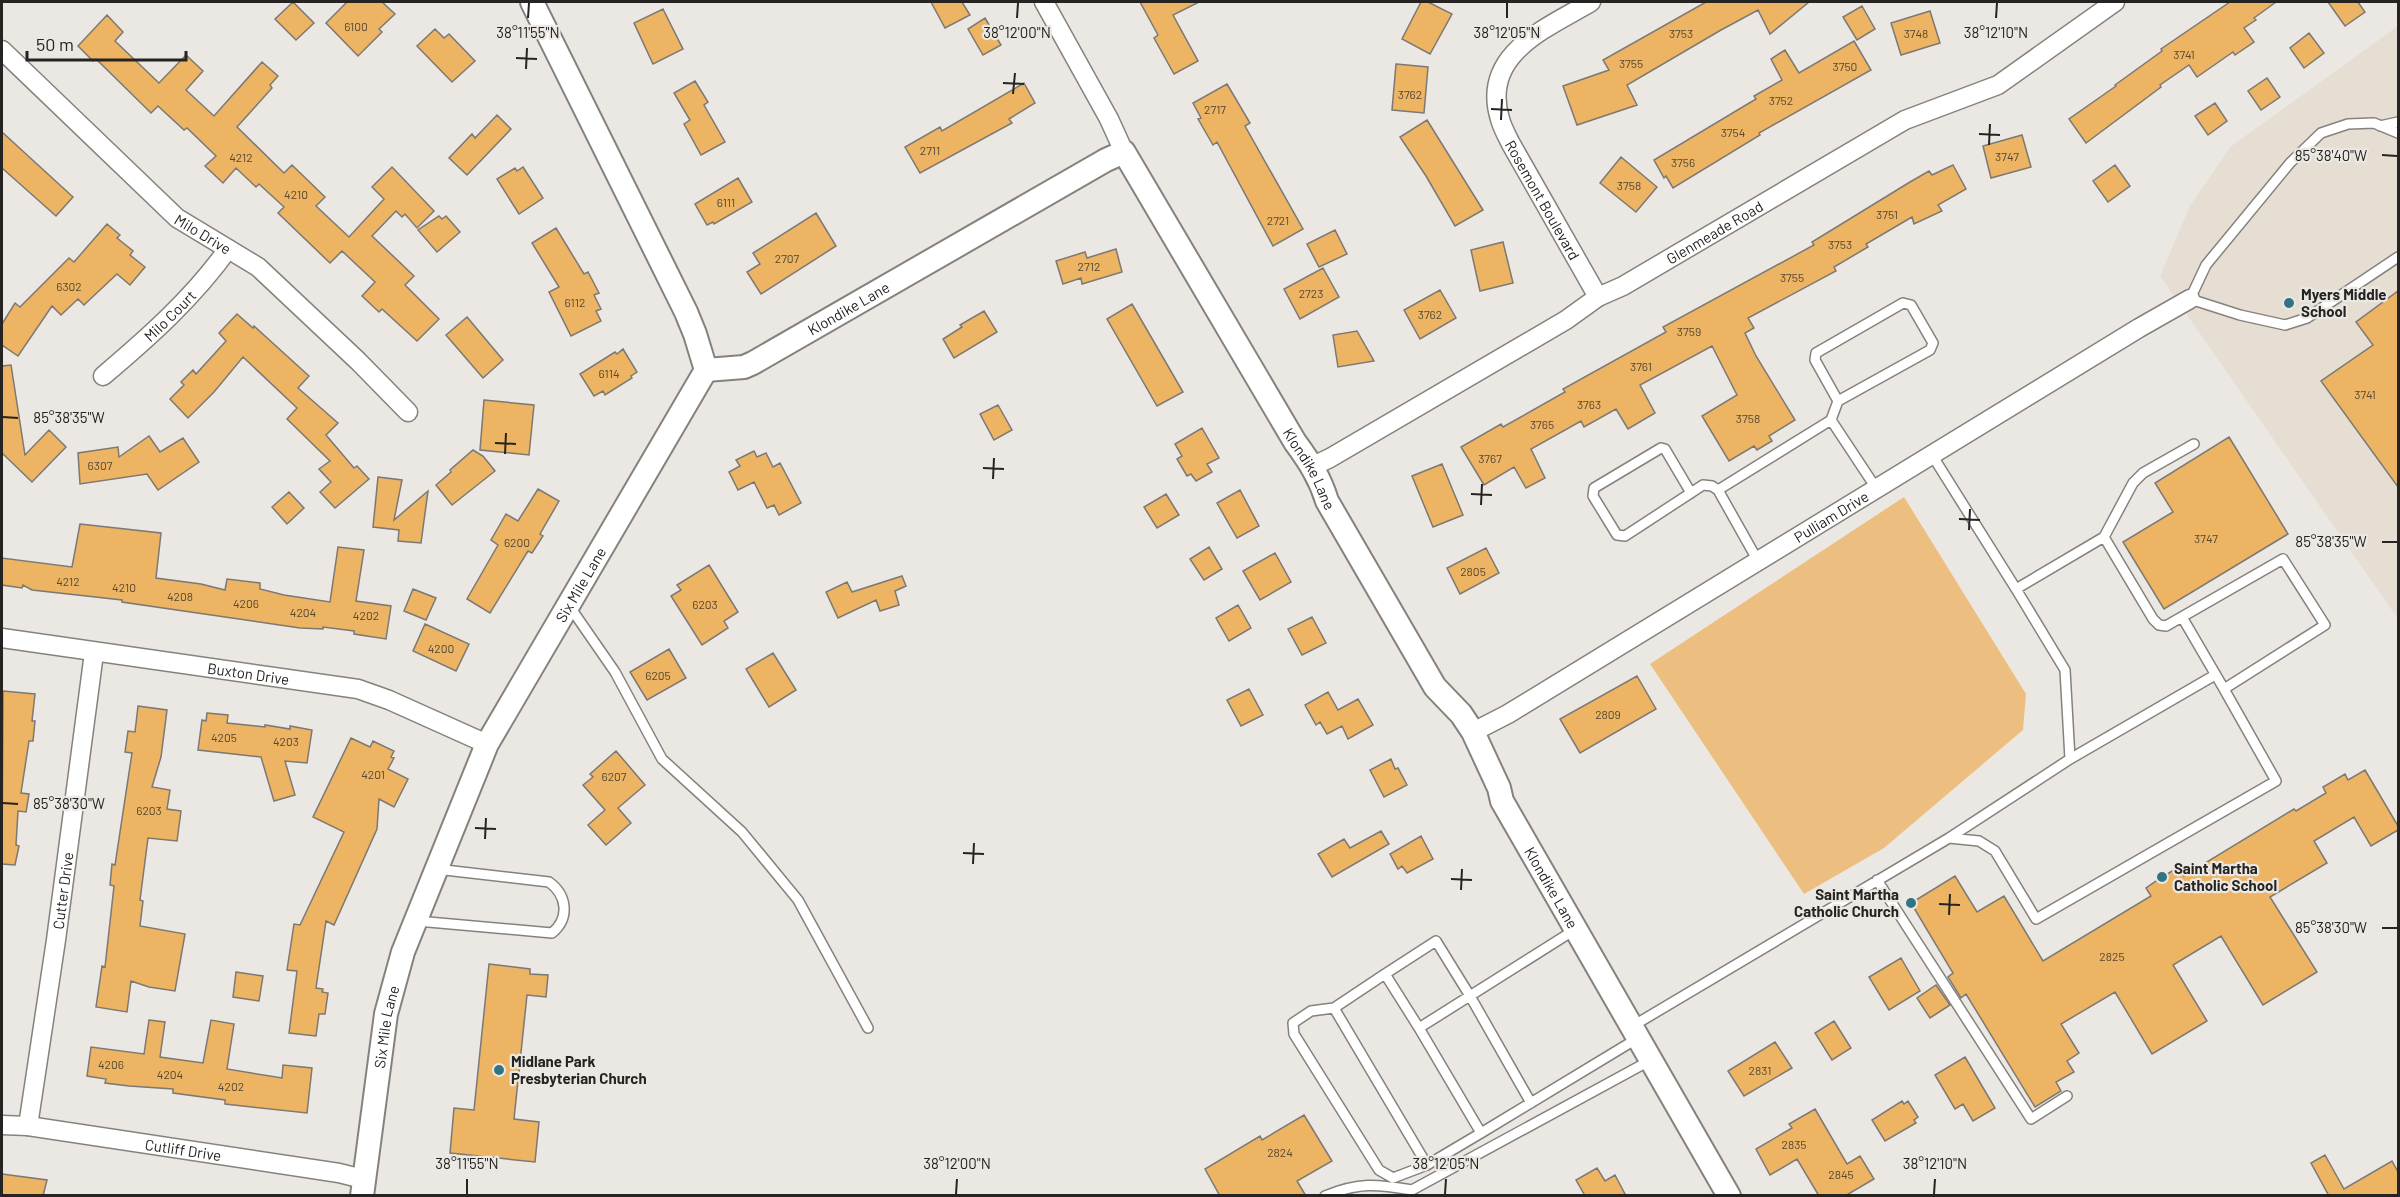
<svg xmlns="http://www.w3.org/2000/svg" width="2400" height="1197" font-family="Barlow,sans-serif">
	<rect width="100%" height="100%" fill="#ebe8e3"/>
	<path fill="#e7ded3" d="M2398 26V619L2160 276 2190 206 2230 147Z"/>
	<path fill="#ecbf81" d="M1904 497 2026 694 2023 730 1884 848 1804 894 1650 664Z"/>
	<path fill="#ecb463" stroke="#7c7874" stroke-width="1.5" d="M293 2 314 23 296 40 275 19Z
		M347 2H382L395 14 379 29 382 32 358 56 326 23Z
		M931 2H962L970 15 945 28Z
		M1140 2H1199L1173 15 1198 61 1174 74 1154 38 1158 35Z
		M1421 2H1428L1452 14 1430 54 1402 39Z
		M1706 2H1809L1770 34 1758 10 1721 30 1627 85 1637 105 1577 125 1563 86 1609 70 1603 60Z
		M2230 2H2276L2254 18 2256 20 2244 28 2254 42 2235 55 2233 52 2197 77 2189 65 2160 85 2161 87 2086 143 2069 119 2116 86 2115 85 2162 51 2161 49Z
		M2328 2H2358L2365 12 2345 26Z
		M1862 6 1875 29 1857 40 1843 17Z
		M663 9 683 49 653 64 634 23Z
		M1930 11 1940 43 1901 55 1891 23Z
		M107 15 123 32 115 41 159 83 186 55 203 71 186 90 214 116 262 62 278 76 270 85 272 88 237 127 284 173 292 165 325 197 316 206 349 237 384 199 372 187 392 167 434 211 417 228 405 214 402 217 396 211 372 236 414 276 405 285 439 319 417 341 382 309 379 312 362 296 375 282 342 251 330 263 278 213 284 207 259 184 256 187 236 168 223 183 205 166 216 156 187 128 184 130 158 106 151 113 96 59 93 61 78 46Z
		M985 18 1001 45 983 55 968 29Z
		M435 29 444 38 449 34 475 61 452 82 417 46Z
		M2309 33 2324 53 2304 68 2290 48Z
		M1854 41 1871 70 1759 133 1760 135 1673 188 1666 176 1664 178 1654 160 1756 99 1754 96 1782 80 1771 59 1785 50 1799 73Z
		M1396 64 1428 67 1424 113 1392 110Z
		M2267 78 2280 97 2261 110 2248 91Z
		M695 81 708 102 704 105 725 142 701 155 684 124 690 120 674 93Z
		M1024 83 1035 103 1009 119 1012 123 920 173 905 147 940 127 942 131Z
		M1227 84 1250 123 1245 126 1303 229 1273 246 1217 142 1213 145 1198 119 1201 118 1193 103Z
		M2215 103 2227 121 2208 135 2195 116Z
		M497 115 511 129 467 175 449 158 472 134 475 138Z
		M1427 120 1483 210 1455 226 1426 176 1400 137Z
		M2 132 73 197 56 216 2 168Z
		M2022 135 2031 167 1991 178 1983 146Z
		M1621 157 1657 187 1636 212 1600 183Z
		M1953 165 1966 189 1938 205 1942 211 1914 224 1912 217 1866 244 1868 247 1834 267 1836 271 1748 318 1754 328 1745 333 1756 356 1795 420 1769 436 1772 441 1757 450 1754 446 1729 461 1702 416 1737 395 1712 346 1640 385 1655 413 1628 429 1616 409 1584 427 1581 421 1531 449 1545 478 1526 488 1514 467 1484 485 1461 447 1501 424 1503 427 1565 392 1563 389 1666 332 1663 327 1814 245 1812 242 1910 182 1929 171 1932 175Z
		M2115 165 2130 186 2108 202 2093 181Z
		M523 167 543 198 519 214 497 179 515 168 517 171Z
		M738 178 752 202 714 224 713 222 707 225 695 204Z
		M816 213 836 246 761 294 747 272 760 264 753 253Z
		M439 216 442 219 446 216 460 232 437 252 418 230Z
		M107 224 120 235 117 238 133 251 130 255 145 267 130 285 117 274 84 305 78 299 61 315 52 306 18 356 2 345V324L15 303 20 307 69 258 74 262Z
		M556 228 584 274 588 272 599 293 594 295 601 309 596 311 601 321 571 336 549 292 559 287 532 243Z
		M1335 230 1347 254 1319 267 1307 244Z
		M1503 242 1513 283 1480 291 1471 250Z
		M1116 249 1122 272 1082 284 1081 278 1063 284 1056 261 1085 252 1087 258Z
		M1323 268 1339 297 1300 319 1284 289Z
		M1440 290 1456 318 1420 339 1404 310Z
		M2398 291V487L2321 381 2373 345 2356 322Z
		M1132 304 1183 392 1157 406 1107 319Z
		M984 311 997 332 954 358 943 339 962 327 960 325Z
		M237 314 253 328 254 326 309 376 298 388 338 423 326 435 354 468 357 466 369 479 335 508 320 492 331 482 319 469 330 461 287 419 297 408 243 357 214 392 188 418 170 399 184 385 181 382 193 370 196 374 226 341 219 333Z
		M467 317 503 360 483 378 446 335Z
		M1357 331 1374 361 1338 367 1333 335Z
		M623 349 637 372 631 376 632 378 605 395 603 391 594 396 580 374 615 352 617 354Z
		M11 365 25 455 49 430 66 447 32 482 2 453V366Z
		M484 400 534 405 529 455 480 450Z
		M998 405 1012 430 994 440 980 414Z
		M1202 428 1219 458 1207 464 1212 472 1196 481 1191 474 1187 476 1177 459 1182 456 1175 444Z
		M149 436 160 452 183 438 199 462 158 490 147 474 80 484 78 453 118 447 119 457Z
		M2229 437 2288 534 2164 609 2123 542 2173 512 2155 483Z
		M473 450 483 456 495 471 452 505 436 485 451 472 450 470Z
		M754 451 757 457 766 453 773 467 780 463 801 503 779 515 774 505 767 508 754 482 738 490 729 472 740 466 736 460Z
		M1442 464 1463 515 1433 527 1412 476Z
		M378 477 402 480 394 520 428 491 421 543 398 541 399 530 373 527Z
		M538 489 559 501 540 534 543 536 532 553 528 551 490 613 467 599 498 545 491 540 506 514 518 521Z
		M1240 490 1259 526 1237 538 1217 503Z
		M289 492 304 508 287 524 272 507Z
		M1166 494 1179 515 1157 528 1144 507Z
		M80 524 161 533 156 578 201 584 225 590 227 579 260 583V589L284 595 330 602 338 547 364 550 356 601 391 606 386 639 354 634V631L323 627V629L300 628 122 602V600L32 590 23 585 22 588 2 585V558L72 567Z
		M1209 547 1222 569 1204 580 1190 559Z
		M1486 548 1499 573 1460 594 1447 568Z
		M1275 553 1291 582 1260 600 1243 571Z
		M709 565 738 612 724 621 728 628 702 645 671 596 681 590 677 585Z
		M902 576 906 586 895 591 899 605 880 611 876 600 838 618 826 592 847 582 852 592Z
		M413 589 436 598 426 620 404 611Z
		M1238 605 1251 628 1229 641 1216 618Z
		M1312 617 1326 643 1302 655 1288 629Z
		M425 624 469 644 456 671 413 651Z
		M669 649 686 678 647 700 630 672Z
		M773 653 796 690 769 707 746 669Z
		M1637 676 1656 709 1580 753 1560 719Z
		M1249 689 1263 715 1241 726 1227 700Z
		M3 691 35 694 32 721H35L33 741H29L21 793 29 794 26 812 18 811 16 845 19 846 15 865 2 864Z
		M1328 692 1338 710 1358 699 1373 725 1348 739 1342 726 1327 734 1320 722 1316 725 1305 705Z
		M138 706 167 710 161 757 152 787 170 790 167 809 181 811 177 841 148 838 140 900 143 901 140 926 185 934 175 991 149 987 131 981 127 1012 96 1007 102 966 105 967 114 886 110 885 112 864 115 865 132 753 125 752 128 731 135 732Z
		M207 713 228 715 227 723 265 727V725L290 729V726L312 730 307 763 285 761 295 795 274 801 261 757 198 750 202 720 206 721Z
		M351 738 370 747 373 741 394 751 391 757 394 758 388 769 408 779 394 807 379 799 377 829 334 925 326 921 316 988 323 989 322 992 328 993 325 1014H319L316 1036 289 1033 297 971 287 970 294 924 300 925 344 832 313 817Z
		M616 751 645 785 618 808 631 823 606 845 588 825 605 810 583 785 593 777 590 774Z
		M1391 759 1395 769 1398 768 1407 785 1384 797 1370 770Z
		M2365 770 2398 826V830L2371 846 2354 817 2314 841 2327 863 2270 897 2317 972 2263 1005 2221 936 2173 965 2207 1021 2152 1054 2115 992 2061 1024 2079 1053 2067 1061 2074 1072 2056 1082 2061 1091 2035 1107 1966 994 1961 998 1948 977 1953 973 1911 903 1955 876 1977 912 2004 896 2043 961 2151 896 2146 888 2162 877 2179 867 2184 876 2294 809 2296 811 2326 793 2323 787 2345 774 2348 780Z
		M1381 831 1389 844 1332 877 1318 854 1344 839 1350 848Z
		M1421 836 1433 859 1407 873 1402 866 1398 869 1390 854Z
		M1901 958 1920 991 1889 1010 1869 977Z
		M489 964 530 969V974L548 975 546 997 527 995 514 1119 539 1122 535 1162 450 1153 454 1108 474 1110Z
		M236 972 263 976 259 1001 233 997Z
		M1936 985 1950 1005 1930 1018 1917 998Z
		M149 1020 165 1022 160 1057 203 1063 211 1020 234 1024 227 1069 282 1078 283 1065 312 1068 307 1113 225 1104V1100L173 1093V1089L129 1086 105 1083 106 1079 87 1076 91 1047 144 1054Z
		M1834 1021 1851 1048 1832 1060 1815 1033Z
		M1775 1042 1792 1068 1744 1096 1728 1071Z
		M1965 1057 1995 1108 1973 1121 1963 1104 1955 1109 1935 1075Z
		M1902 1101 1904 1104 1908 1101 1918 1117 1914 1120 1916 1123 1885 1141 1872 1120Z
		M1815 1109 1847 1164 1860 1156 1874 1179 1845 1196H1819L1797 1159 1770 1175 1756 1149 1792 1128 1789 1124Z
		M1304 1115 1332 1161 1297 1181 1306 1196H1220L1205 1169 1260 1136 1262 1140Z
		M2325 1155 2344 1189 2392 1161 2398 1172V1196H2329L2311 1163Z
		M1597 1168 1605 1181 1615 1175 1626 1196H1581L1584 1194 1576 1180Z
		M2 1174 47 1180 43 1196H2Z"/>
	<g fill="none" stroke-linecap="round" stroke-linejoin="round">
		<g stroke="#85827d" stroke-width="12">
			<path id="service" d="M2380 126 2398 122
				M2398 133 2374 123 2348 124 2321 133 2290 163 2206 265 2190 299 2240 315 2285 325 2307 318 2398 257
				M1831 420 1838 401 1930 350 1933 343 1911 305 1903 303 1816 353 1815 360 1838 401
				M1718 490 1831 420 1876 488
				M1691 493 1665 449 1661 448 1594 488 1593 496 1617 535 1625 536 1703 485 1712 486 1718 490 1758 561
				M2104 537 2133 483 2143 473 2194 444
				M570 607 615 672 662 759 742 832 798 900 868 1028
				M2182 617 2224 689
				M2070 759 2215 675
				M1949 838 2070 759 2065 670 2016 589
				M1877 880 2031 1119 2067 1096
				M417 921 552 933C570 918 567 895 549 882L436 869
				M1576 929 1419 1028 1481 1133 1638 1038
				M1385 974 1436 941 1470 996 1531 1103
				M1334 1008 1311 1011 1293 1023 1294 1034 1379 1170 1393 1178 1427 1165
				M1631 1027 1949 838 1979 841 1995 851 2036 919 2276 781 2224 689 2325 625 2283 559 2166 626 2159 625 2153 619 2104 537 2016 589 1932 455
				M1419 1028 1385 974 1334 1008 1427 1165 1481 1133
				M1325 1196C1359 1182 1376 1184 1412 1190L1651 1060"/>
		</g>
		<g stroke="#85827d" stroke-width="21">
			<g id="minor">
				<path d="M1044 2 1109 119 1124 152"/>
				<path id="s1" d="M1591 2C1547 28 1480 54 1500 119 1502 127 1507 136 1511 144L1598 297"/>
				<path id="s2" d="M2 50 177 218 258 267 358 361 408 412"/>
				<path id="s3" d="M103 376C149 337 193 298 228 249"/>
				<path id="s4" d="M1313 466 1330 458 1566 320 1598 297 1623 286 1905 120 1998 85 2115 2"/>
				<path id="s5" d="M2 638 358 689 389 700 487 744"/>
				<path id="s6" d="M1473 732 1508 714 2139 328 2190 299"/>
				<path id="s7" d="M2 1125 28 1126 339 1173 363 1179"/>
				<path id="s8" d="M28 1126 56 940 94 653"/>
			</g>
		</g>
		<g stroke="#85827d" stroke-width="26">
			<g id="tertiary">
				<path id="s9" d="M706 370 744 367 753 363 1106 160 1124 152 1295 442C1309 461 1320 478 1327 501L1435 687 1461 714 1473 732 1499 788 1502 801 1729 1196"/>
				<path id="s10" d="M362 1196 386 1014 403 952 487 744 706 370 695 334 686 312 532 2"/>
			</g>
		</g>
		<use href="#service" stroke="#fff" stroke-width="9"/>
		<use href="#minor" stroke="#fff" stroke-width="18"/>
		<use href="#tertiary" stroke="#fff" stroke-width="22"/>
	</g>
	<path fill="none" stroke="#252422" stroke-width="2" d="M528 18 529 3M1017 18 1018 3M1507 18V3M1996 18 1997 3M516 58 537 59M526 69 527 48M1003 83 1024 84M1013 94 1015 73M1491 109 1512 110M1501 120 1502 99M1979 134 2000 135M1989 145 1990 124M2382 155 2397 156M3 417 18 418M495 443 516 444M505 454 506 433M983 468 1004 469M993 479 994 458M1471 494 1492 495M1481 505 1482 484M1959 519 1980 520M1969 530 1970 509M2382 542H2397M3 803 18 804M475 828 496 829M485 839 486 818M963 853 984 854M973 864 974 843M1451 879 1472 880M1461 890 1462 869M1939 904 1960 905M1949 915 1950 894M2382 928H2397M467 1194V1179M956 1194 957 1179M1445 1194 1446 1179M1934 1194 1935 1179"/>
	<g fill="#317585" stroke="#ebe8e3" stroke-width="2">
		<circle cx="2289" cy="303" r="6"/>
		<circle cx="2162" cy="877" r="6"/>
		<circle cx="1911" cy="903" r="6"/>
		<circle cx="499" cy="1070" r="6"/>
	</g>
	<g text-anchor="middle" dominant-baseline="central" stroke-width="4.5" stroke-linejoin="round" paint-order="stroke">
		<g font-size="12" fill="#574832">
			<text x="356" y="26">6100</text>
			<text x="1681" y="33">3753</text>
			<text x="1916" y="33">3748</text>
			<text x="2184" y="54">3741</text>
			<text x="1631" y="63">3755</text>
			<text x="1845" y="66">3750</text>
			<text x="1410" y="94">3762</text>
			<text x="1781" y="100">3752</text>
			<text x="1215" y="109">2717</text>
			<text x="1733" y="132">3754</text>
			<text x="930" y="150">2711</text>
			<text x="2007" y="156">3747</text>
			<text x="241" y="157">4212</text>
			<text x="1683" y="162">3756</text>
			<text x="1629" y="185">3758</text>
			<text x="296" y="194">4210</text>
			<text x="726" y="202">6111</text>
			<text x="1887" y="214">3751</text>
			<text x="1278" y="220">2721</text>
			<text x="1840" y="244">3753</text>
			<text x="787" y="258">2707</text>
			<text x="1089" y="266">2712</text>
			<text x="1792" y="277">3755</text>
			<text x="69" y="286">6302</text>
			<text x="1311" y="293">2723</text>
			<text x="575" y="302">6112</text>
			<text x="1430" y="314">3762</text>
			<text x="1689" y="331">3759</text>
			<text x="1641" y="366">3761</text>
			<text x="609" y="373">6114</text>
			<text x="2365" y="394">3741</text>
			<text x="1589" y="404">3763</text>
			<text x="1748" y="418">3758</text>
			<text x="1542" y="424">3765</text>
			<text x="1490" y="458">3767</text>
			<text x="100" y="465">6307</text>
			<text x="2206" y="538">3747</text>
			<text x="517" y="542">6200</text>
			<text x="1473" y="571">2805</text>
			<text x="68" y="581">4212</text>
			<text x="124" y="587">4210</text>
			<text x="180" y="596">4208</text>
			<text x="246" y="603">4206</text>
			<text x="705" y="604">6203</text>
			<text x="303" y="612">4204</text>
			<text x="366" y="615">4202</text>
			<text x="441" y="648">4200</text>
			<text x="658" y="675">6205</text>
			<text x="1608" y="714">2809</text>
			<text x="224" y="737">4205</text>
			<text x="286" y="741">4203</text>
			<text x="373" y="774">4201</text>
			<text x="614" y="776">6207</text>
			<text x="149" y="810">6203</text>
			<text x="2112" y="956">2825</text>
			<text x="111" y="1064">4206</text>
			<text x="1760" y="1070">2831</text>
			<text x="170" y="1074">4204</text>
			<text x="231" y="1086">4202</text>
			<text x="1794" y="1144">2835</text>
			<text x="1280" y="1152">2824</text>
			<text x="1841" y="1174">2845</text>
		</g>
		<g font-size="15" fill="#252422" stroke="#ebe8e3">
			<text stroke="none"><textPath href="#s1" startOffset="255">Rosemont Boulevard</textPath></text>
			<text stroke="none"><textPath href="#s4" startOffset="465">Glenmeade Road</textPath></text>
			<text stroke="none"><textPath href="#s2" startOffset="273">Milo Drive</textPath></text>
			<text stroke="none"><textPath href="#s9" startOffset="158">Klondike Lane</textPath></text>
			<text stroke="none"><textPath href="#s3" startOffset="90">Milo Court</textPath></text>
			<text stroke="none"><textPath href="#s9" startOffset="842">Klondike Lane</textPath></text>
			<text stroke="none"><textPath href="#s6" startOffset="418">Pulliam Drive</textPath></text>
			<text stroke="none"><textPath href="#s10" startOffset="657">Six Mile Lane</textPath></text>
			<text stroke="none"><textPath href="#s5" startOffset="249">Buxton Drive</textPath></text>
			<text stroke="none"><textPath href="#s9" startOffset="1328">Klondike Lane</textPath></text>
			<text stroke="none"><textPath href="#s8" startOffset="238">Cutter Drive</textPath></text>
			<text stroke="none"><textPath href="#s10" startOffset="171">Six Mile Lane</textPath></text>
			<text stroke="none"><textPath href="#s7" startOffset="183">Cutliff Drive</textPath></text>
		</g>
		<g font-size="15" font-weight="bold" fill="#252422" stroke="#ebe8e3" text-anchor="start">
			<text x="2301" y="294">Myers Middle<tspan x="2301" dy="17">School</tspan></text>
			<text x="2174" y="868">Saint Martha<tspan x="2174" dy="17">Catholic School</tspan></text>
			<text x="1899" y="894" text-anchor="end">Saint Martha<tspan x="1899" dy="17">Catholic Church</tspan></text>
			<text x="511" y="1061">Midlane Park<tspan x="511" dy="17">Presbyterian Church</tspan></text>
		</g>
	</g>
	<g font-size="15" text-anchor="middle" fill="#252422" stroke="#ebe8e3" stroke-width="4.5" stroke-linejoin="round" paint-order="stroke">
		<text x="528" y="38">38°11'55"N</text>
		<text x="1017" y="38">38°12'00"N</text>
		<text x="1507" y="38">38°12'05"N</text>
		<text x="1996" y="38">38°12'10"N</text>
		<text x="2331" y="161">85°38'40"W</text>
		<text x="69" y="423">85°38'35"W</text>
		<text x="2331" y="547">85°38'35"W</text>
		<text x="69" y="809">85°38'30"W</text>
		<text x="2331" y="933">85°38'30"W</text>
		<text x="467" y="1169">38°11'55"N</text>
		<text x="957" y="1169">38°12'00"N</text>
		<text x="1446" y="1169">38°12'05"N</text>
		<text x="1935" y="1169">38°12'10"N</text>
	</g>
	<rect width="2400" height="1197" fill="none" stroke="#252422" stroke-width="6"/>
	<path d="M27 51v9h159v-9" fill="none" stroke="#252422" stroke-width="3"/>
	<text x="36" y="51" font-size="18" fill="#252422" stroke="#ebe8e3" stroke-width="4.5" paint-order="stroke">50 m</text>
</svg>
